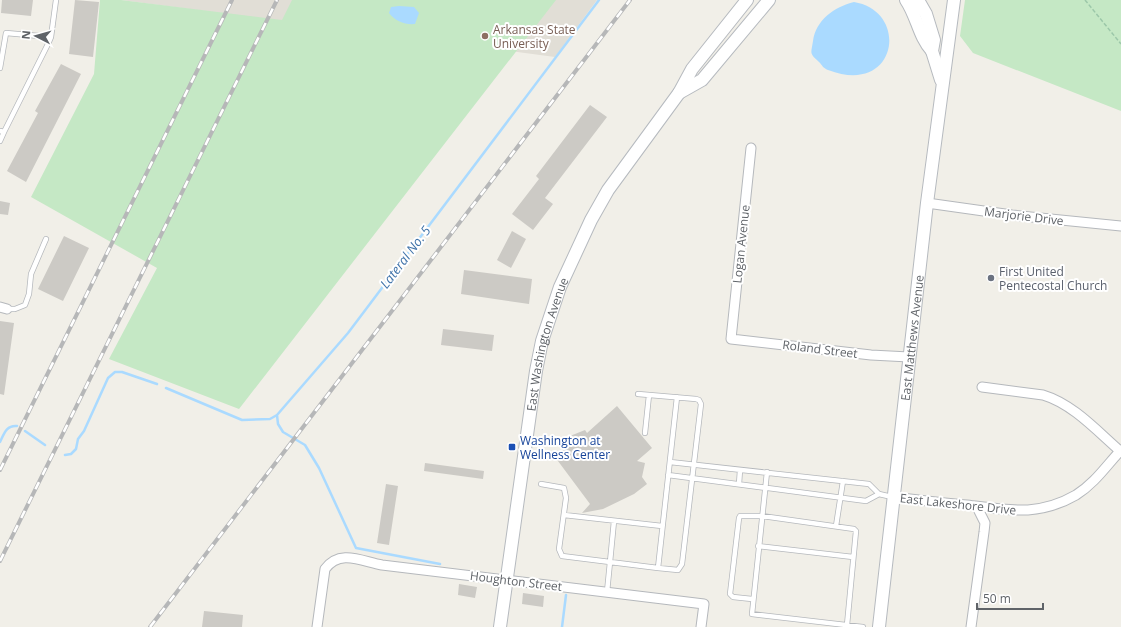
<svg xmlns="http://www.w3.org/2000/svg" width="1121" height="627" font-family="'Open Sans',sans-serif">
	<rect width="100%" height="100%" fill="#f1efe8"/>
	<path fill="#e1ded6" d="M121 0H597L555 57Z"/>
	<path fill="#c5e8c5" d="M100 0H121L282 20 292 0H556L239 409 109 359 157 268 31 197 94 74Z
		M965 0H1121V111L973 53 960 36Z"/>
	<path fill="#aadaff" d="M854 2C910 11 898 97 828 70 823 68 822 65 819 62 809 53 811 54 813 41 816 20 834 7 854 2Z
		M399 6 414 7 419 13 415 24C405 25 395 21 389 13L391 7Z"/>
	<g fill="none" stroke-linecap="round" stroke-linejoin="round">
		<path stroke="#aadaff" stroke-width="2.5" d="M166 388 242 420 270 419 277 415 348 333 599 0
			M277 415 278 424 283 432 305 445 319 468 356 548 440 564
			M25 431 45 445
			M0 442C4 434 6 425 17 426
			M65 455 71 454 76 449 78 439 84 431 108 378 115 372H122L157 384
			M562 627 566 595"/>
	</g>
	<path fill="#cccac5" d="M2 0H33L31 16 1 13Z
		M75 0 99 2 93 57 69 54Z
		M61 64 81 74 26 182 7 171 38 113 35 111Z
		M590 105 607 117 545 198 553 204 533 230 512 214 539 179 536 176Z
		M0 201 10 203 8 215 0 214Z
		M512 231 526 239 511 268 497 260Z
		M64 236 89 248 63 301 38 289Z
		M464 270 532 279 529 304 461 294Z
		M0 321 14 323 4 395 0 394Z
		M443 329 494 335 492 351 441 345Z
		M617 406 652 448 637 461 645 463 642 477 647 484 634 494 603 509 582 513 590 504 555 457 563 451 560 446 570 436 585 430 587 433Z
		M425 463 484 471 483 479 424 471Z
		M386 484 398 486 389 545 377 543Z
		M459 584 477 587 475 598 458 595Z
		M523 593 544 596 543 607 522 604Z
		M204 611 243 615 242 627H202Z"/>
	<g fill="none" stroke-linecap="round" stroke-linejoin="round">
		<g stroke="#b5b8bc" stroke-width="6">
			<path id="lane" d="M0 68 6 33 51 37
				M0 131 4 132 48 44 51 37 56 0
				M0 141 4 132
				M7 309H15L25 305 29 294 31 274 46 239
				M638 394 696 399 699 400 701 404 682 564 678 570 658 568
				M645 433 649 395
				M670 462 869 484 879 494 892 497
				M767 472 752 614 863 627
				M668 475 866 501 879 494
				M541 484 564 488 566 498 559 549 562 556 610 562 614 521
				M739 484 740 470
				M564 515 662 526
				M836 526 843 481
				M758 546 853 557
				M607 592 610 562 658 568 677 397
				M752 599 733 597 730 594 739 518 740 516H762L854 529 856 531 847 625"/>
		</g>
		<g stroke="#b5b8bc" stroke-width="11">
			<path id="street" d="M751 148 731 339 871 355 909 357
				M927 203 1012 215 1121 226
				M0 307 7 309
				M982 387 1043 395C1073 404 1097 431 1120 451
				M894 497C918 500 942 503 967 505 1008 510 1038 517 1076 495 1095 483 1106 466 1121 450
				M317 627 325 569C340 549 361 561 382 565L704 604 701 627
				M971 627 984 532 985 523 977 507"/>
		</g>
		<g stroke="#b6babf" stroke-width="14">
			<g id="secondary">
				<path d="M906 0C917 16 919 37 932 51"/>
				<path d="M918 0 926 14 934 40 932 51 941 80"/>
				<path d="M679 93 702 80 769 0"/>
				<path id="s1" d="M500 627 536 371 542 341 560 287 591 220 608 190 679 93 692 69 747 0"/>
				<path id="s2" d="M879 627 927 203 954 0"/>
			</g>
		</g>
		<path stroke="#9cc7a9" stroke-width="1.5" stroke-dasharray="4 2" stroke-linecap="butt" d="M1085 0 1121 44"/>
		<use href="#lane" stroke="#fff" stroke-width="4.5"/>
		<use href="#street" stroke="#fff" stroke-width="9"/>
		<use href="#secondary" stroke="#fff" stroke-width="12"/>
		<g stroke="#b6b7b8" stroke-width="4">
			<path id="rail" d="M0 470 232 0
				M0 561 277 0
				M150 627 630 0"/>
		</g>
		<use href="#rail" stroke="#fff" stroke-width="2.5" stroke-dasharray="8" stroke-linecap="butt"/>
	</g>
	<circle fill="#8d6e63" stroke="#fff" stroke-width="1.5" cx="485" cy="36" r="4"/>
	<circle fill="#6b7280" stroke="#fff" stroke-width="1.5" cx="991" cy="278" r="4"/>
	<rect fill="#1a4fb4" stroke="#fff" stroke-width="1.5" x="508" y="443" width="8" height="8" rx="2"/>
	<g text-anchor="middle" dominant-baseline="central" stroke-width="4" stroke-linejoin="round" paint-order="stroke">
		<g font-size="12" fill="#785e54" stroke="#fff" text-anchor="start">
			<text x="493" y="29">Arkansas State<tspan x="493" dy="14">University</tspan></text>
		</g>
		<g font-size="12" fill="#5f6368" stroke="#fff">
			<text transform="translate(1024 216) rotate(7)">Marjorie Drive</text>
			<text transform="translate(741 244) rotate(-84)">Logan Avenue</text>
			<text stroke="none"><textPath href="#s2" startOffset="291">East Matthews Avenue</textPath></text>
			<text stroke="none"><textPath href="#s1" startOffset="287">East Washington Avenue</textPath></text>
			<text transform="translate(820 349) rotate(7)">Roland Street</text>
			<text transform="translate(958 504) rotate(6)">East Lakeshore Drive</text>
			<text transform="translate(516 581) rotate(7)">Houghton Street</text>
		</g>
		<g font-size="12" fill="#5b616d" stroke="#fff" text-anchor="start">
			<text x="999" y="271">First United<tspan x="999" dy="14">Pentecostal Church</tspan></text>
		</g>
		<g font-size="12" fill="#164399" stroke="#fff" text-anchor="start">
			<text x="520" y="440">Washington at<tspan x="520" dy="14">Wellness Center</tspan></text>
		</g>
		<g font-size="13" font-style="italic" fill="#4174aa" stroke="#fff">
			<text transform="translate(405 257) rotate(-53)">Lateral No. 5</text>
		</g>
	</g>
	<g transform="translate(36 36) rotate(276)" stroke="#ffffff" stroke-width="3" paint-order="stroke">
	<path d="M0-3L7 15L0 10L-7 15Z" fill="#5f6368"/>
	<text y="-6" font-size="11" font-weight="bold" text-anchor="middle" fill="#5f6368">N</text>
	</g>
	<path d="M977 603v6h66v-6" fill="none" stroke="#5f6368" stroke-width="2"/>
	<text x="983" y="603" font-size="12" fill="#5f6368" stroke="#ffffff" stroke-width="3" paint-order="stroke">50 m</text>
</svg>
